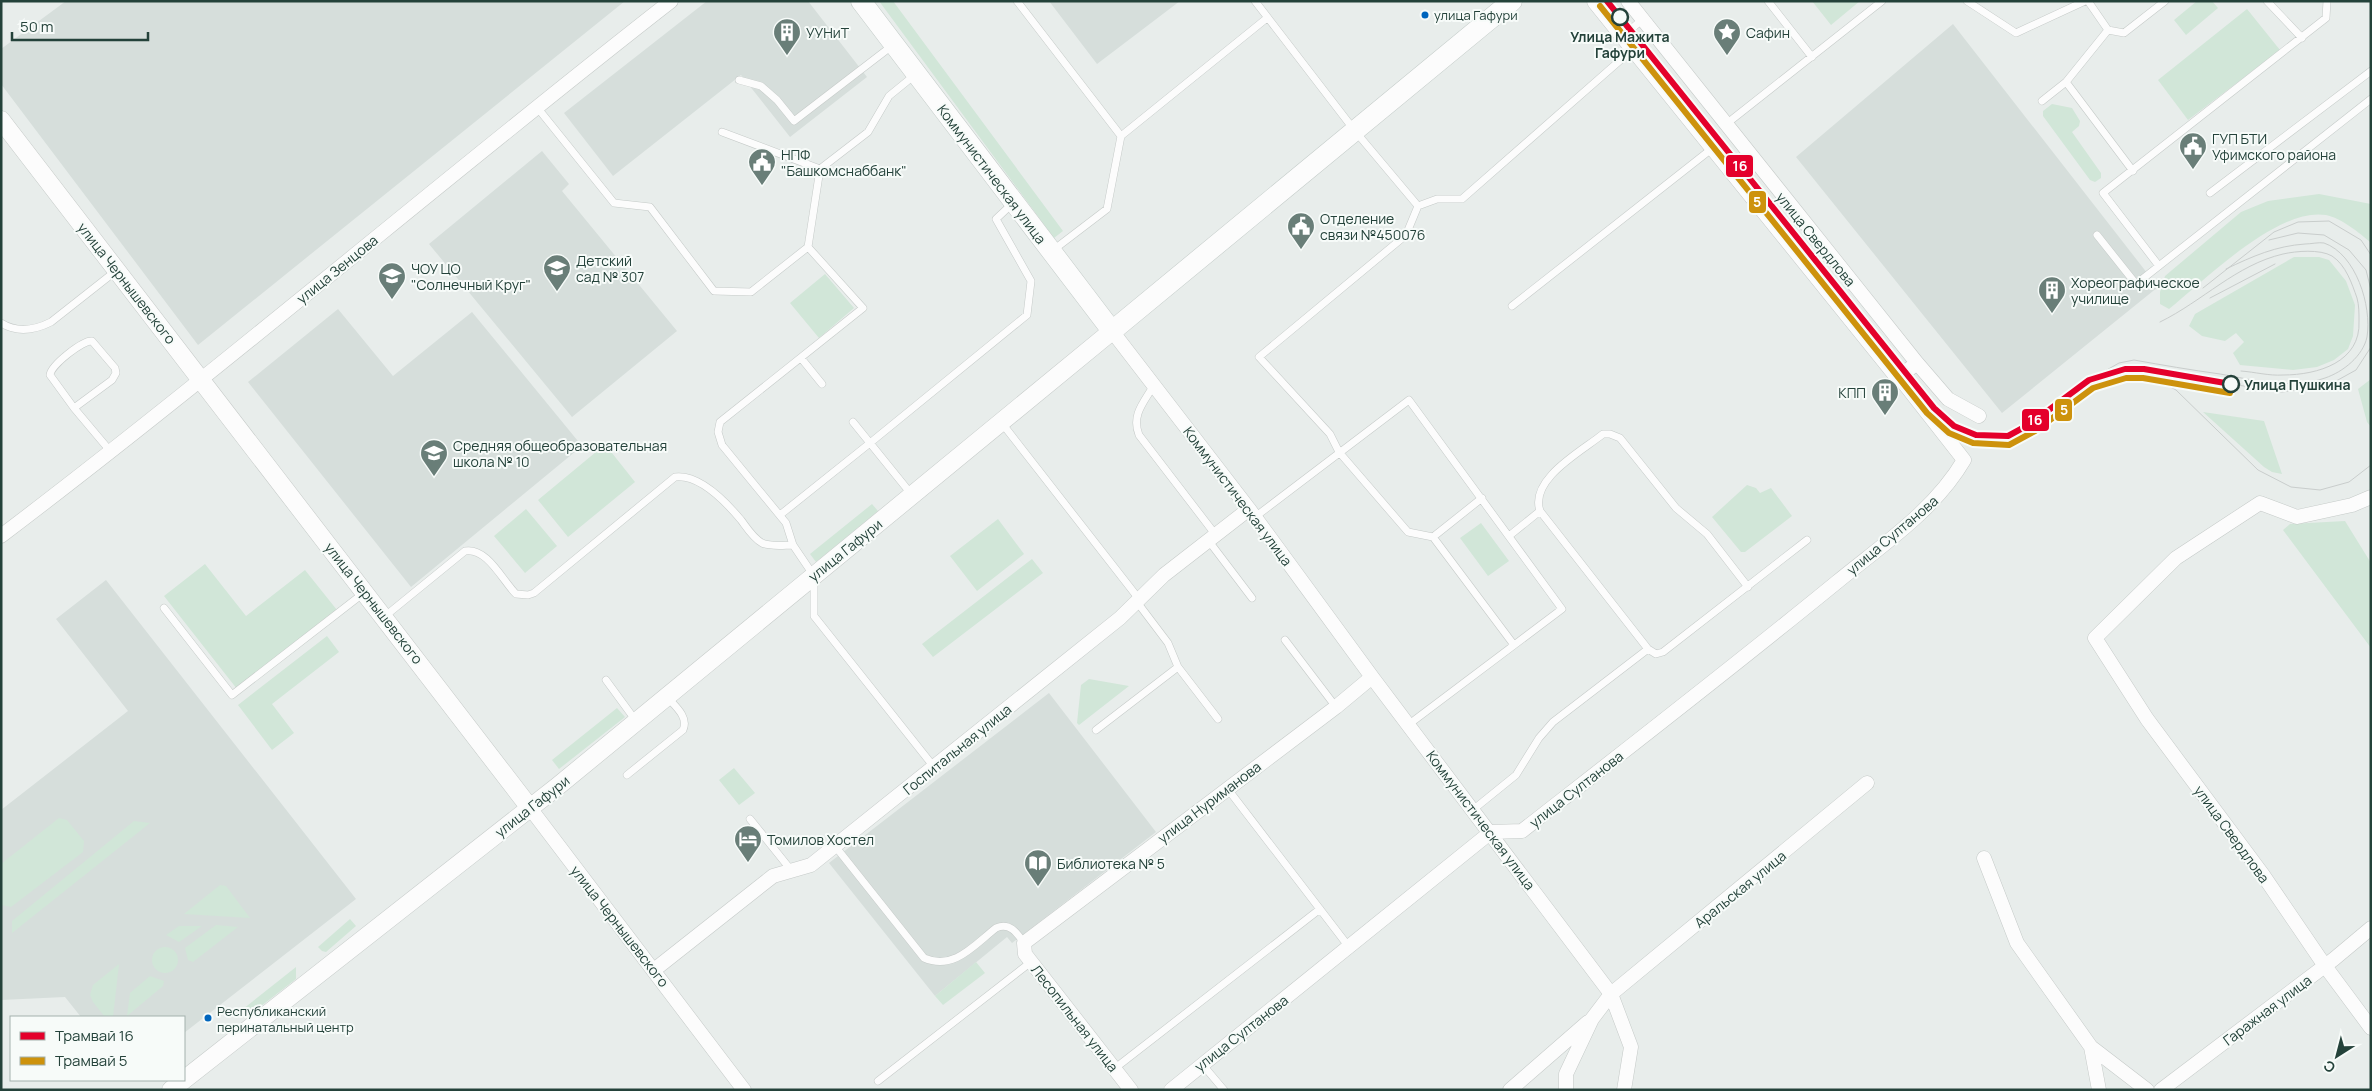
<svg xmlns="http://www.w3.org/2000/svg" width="2372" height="1091" font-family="Manrope,sans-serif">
	<rect width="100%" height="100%" fill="#e8edeb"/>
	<path fill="#d6dedb" d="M66 1H625L198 345 1 84V49Z
		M707 1H808L867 77 790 137 741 75 613 176 564 113Z
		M1049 1H1180L1097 64Z
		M1953 24 2158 287 2002 413 1796 157Z
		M542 151 569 184 562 191 677 331 572 417 429 244Z
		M338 309 393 376 472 312 582 446 411 587 248 382Z
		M106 580 356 899 184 1033V1017H81L65 997 1 1000V810L128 711 56 619Z
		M1049 693 1156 832 1012 943 1007 937 935 996 829 863Z"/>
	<path fill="#d1e6d8" d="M879 1H893L1063 231 1054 238Z
		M1812 1H1860L1831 25Z
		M2197 1H2212L2218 8 2186 35 2174 20Z
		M2247 9 2280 50 2188 120 2158 80Z
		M2052 104 2072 108 2080 121 2079 126 2072 132 2101 173V178L2095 182 2090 180 2043 116V111Z
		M2319 194 2371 204V243C2360 233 2341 218 2326 215 2278 207 2205 280 2169 309L2160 304V292L2165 276 2241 212 2268 201Z
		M2294 257H2319L2329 260 2346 281 2355 305 2353 336 2348 349 2334 360 2317 367 2293 370 2240 365 2233 353 2244 342 2236 333 2225 341 2202 336 2189 326 2195 314Z
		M825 274 854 308 819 338 790 303Z
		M2371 379V427L2367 422 2358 389Z
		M2203 412 2264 421 2282 474 2272 472 2264 467Z
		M608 442 615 450 612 453 635 482 568 537 538 500Z
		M1747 485 1756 488 1760 493 1771 488 1792 516 1745 552H1741L1712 517Z
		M872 504 878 511 816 562 810 554Z
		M526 509 557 546 525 573 494 536Z
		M998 519 1024 554 977 591 950 556Z
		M2345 521 2371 563V648L2283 530 2290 524Z
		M1481 523 1509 561 1488 576 1460 538Z
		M1032 559 1043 573 933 657 922 644Z
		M205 564 246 616 305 570 337 610 237 689 164 596Z
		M327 636 339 652 272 704 294 733 272 750 238 705Z
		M1089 679 1129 686 1079 725 1077 723 1081 685Z
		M617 708 625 717 559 769 552 760Z
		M734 768 755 793 739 805 719 780Z
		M59 818 67 820 84 841 83 852 11 907 1 905V864Z
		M134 821 150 823 12 933V921Z
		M220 885 226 886 250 918 184 914Z
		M350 919 356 926 326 952 322 951 318 947Z
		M216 925 238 927 193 962 188 960 185 948Z
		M179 926H202L179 942 166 935Z
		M152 960a13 13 0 1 1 26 0a13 13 0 1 1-26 0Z
		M976 962 985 973 943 1005 935 996Z
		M119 964 113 1017H105L93 1002 90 995 93 985Z
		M296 967V979L256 1010 243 1009Z
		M150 976 164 981 163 986 127 1016 130 993Z"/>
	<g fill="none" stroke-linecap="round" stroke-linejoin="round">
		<g stroke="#c5cac8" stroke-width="8">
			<path id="service" d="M1017 1 1121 136
				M1255 1 1355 131 1418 206 1406 235 1259 357 1330 434 1339 452 1408 532 1433 537 1514 645
				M1768 1 1812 57
				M1967 1 2016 33 2085 1
				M2267 1 2302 38
				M2108 30 2124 33 2165 1
				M1631 37 1630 30 1643 19
				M739 80 761 86 777 100 794 121 893 45
				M2066 82 2108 30 2088 1
				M2042 101 2066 82 2133 171
				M536 106 614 203 650 207 714 291 751 292 808 247 820 169 868 132 889 96 916 74
				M1725 125 1882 1
				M722 132 820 169
				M2210 193 2371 71
				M1418 206 1437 199H1462L1633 49
				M2097 235 2136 284 2371 99
				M1052 251 1107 209 1121 136 1267 18
				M2159 266 2103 193 2326 18 2327 1
				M1512 306 1714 147
				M1 323C17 333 35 330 51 322L117 270
				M801 358 822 384
				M1154 385C1144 402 1131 415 1139 435L1215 534
				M74 408 112 380 116 373 115 368 92 341C83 340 51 365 50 375L74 408 111 452
				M1001 422 1139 599
				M912 495 870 443 1027 315 1031 281 996 219 1012 204
				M780 515 870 443 853 422
				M1255 517 1409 400 1562 609 1408 725
				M1509 536 1540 511
				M1433 537 1482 498
				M1208 540 1252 598
				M793 545 786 523 722 445 718 432 720 422 863 308 808 247
				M1748 587 1707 534 1676 508 1620 438 1610 434H1603C1582 451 1529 479 1540 511L1648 649 1656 654 1663 652 1807 540
				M1137 602 1168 643 1178 667
				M164 608 232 695 365 592
				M384 617 465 551C487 547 502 580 516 594L528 595 534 593 675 477C699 474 726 502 741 520 747 528 753 538 762 543 771 547 784 545 793 545L814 576V616L934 767
				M1285 640 1336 707
				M606 680 636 721
				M1096 730 1178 667 1218 719
				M627 775 683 730C689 717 675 706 667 697
				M1227 788 1349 947
				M1474 809 1516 775 1539 738 1553 722 1648 649
				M750 819 791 870
				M835 846 924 958C954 971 974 945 996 928 1010 922 1017 933 1024 943
				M1202 1064 1224 1090
				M1114 1069 1320 909
				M878 1081 1031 962"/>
		</g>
		<g stroke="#c5cac8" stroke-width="15">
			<path id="minor" d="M1628 1 1917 363 1948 399 1979 416
				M1112 331 1249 509 1372 677 1611 994 1867 783
				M2371 497 2352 505 2297 517 2260 503 2176 558 2095 638 2147 719 2263 875 2325 966 2371 1028
				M1 536C229 363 445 177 671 1
				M530 808 744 1090
				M1984 858 2017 943 2091 1047 2099 1090
				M654 970 773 876 811 865 1120 618 1164 575 1249 509
				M2091 1047 2147 1090
				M1131 1090 1025 954 1024 943 1336 707 1372 677
				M1171 1090 1491 832 1522 831C1627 749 1733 667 1837 582 1882 545 1934 511 1964 460L1899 377 1917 363
				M1510 1090 1588 1022
				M1566 1090V1074L1592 1019 1611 994 1631 1047 1624 1090
				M2161 1090 2334 959 2371 928"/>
		</g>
		<g stroke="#c5cac8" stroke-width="19">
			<path id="tertiary" d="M1596 1 1899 377
				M1 120 530 808
				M171 1090 558 786 1112 331"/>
		</g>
		<g stroke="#c3cbc8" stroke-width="21">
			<path id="secondary" d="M861 1 1112 331 1512 1"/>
		</g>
		<use href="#service" stroke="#fcfcfc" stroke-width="7"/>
		<use href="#minor" stroke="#fcfcfc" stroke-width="14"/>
		<use href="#tertiary" stroke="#fcfcfc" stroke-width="18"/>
		<use href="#secondary" stroke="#fcfcfc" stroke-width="20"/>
		<path stroke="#c9cdcc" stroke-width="1" d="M2269 240 2298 233 2324 235 2349 250 2366 270 2371 290
			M2203 288 2274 232 2298 222 2329 221 2361 240 2371 255
			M2210 298 2275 264
			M2160 322C2203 301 2236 265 2283 254 2296 251 2320 249 2332 256 2346 265 2352 284 2357 298 2359 305 2359 313 2359 321 2361 362 2318 375 2283 375 2269 376 2255 372 2241 371
			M2136 369 2176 390 2258 470 2291 487 2320 490 2349 482 2371 465
			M2089 380 2119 363 2134 360C2162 365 2191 370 2220 374 2254 380 2291 390 2325 378 2343 372 2363 356 2367 337 2372 306 2356 254 2324 243 2319 242 2311 244 2305 244 2276 246 2253 256 2226 269
			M2231 384 2282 392 2327 386 2356 370 2371 347"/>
		<g stroke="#f7fbf9" stroke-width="10">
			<path id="tram-1" d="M1607 1 1934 408 1954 426 1976 435 2008 436 2030 424 2089 380 2125 369H2144L2231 384"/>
		</g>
		<g stroke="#f7fbf9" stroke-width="10">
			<path id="tram-2" d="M1600 6 1927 413 1949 433 1973 443 2009 445 2035 431 2093 388 2126 378H2143L2230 393"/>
		</g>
		<use href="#tram-1" stroke="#e4002b" stroke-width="6"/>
		<use href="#tram-2" stroke="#cd920c" stroke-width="6"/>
	</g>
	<defs>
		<g id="building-pin" transform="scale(1.4375)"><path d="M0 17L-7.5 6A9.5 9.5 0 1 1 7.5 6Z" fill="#697e78" stroke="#f7fbf9"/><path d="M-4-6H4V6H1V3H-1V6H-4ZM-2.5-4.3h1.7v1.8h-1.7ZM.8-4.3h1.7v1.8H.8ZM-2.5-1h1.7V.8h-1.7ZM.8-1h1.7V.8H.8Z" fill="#fff"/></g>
		<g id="sight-pin" transform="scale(1.4375)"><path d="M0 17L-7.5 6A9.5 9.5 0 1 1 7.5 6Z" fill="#697e78" stroke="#f7fbf9"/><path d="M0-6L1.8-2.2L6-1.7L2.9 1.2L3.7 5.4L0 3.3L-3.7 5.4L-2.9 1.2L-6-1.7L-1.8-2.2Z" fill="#fff"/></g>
		<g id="civic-pin" transform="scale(1.4375)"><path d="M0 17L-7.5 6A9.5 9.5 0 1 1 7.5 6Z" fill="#697e78" stroke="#f7fbf9"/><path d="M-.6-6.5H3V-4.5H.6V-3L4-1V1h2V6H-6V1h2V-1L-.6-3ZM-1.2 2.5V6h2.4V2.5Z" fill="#fff"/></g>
		<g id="school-pin" transform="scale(1.4375)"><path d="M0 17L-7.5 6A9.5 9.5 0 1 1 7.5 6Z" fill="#697e78" stroke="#f7fbf9"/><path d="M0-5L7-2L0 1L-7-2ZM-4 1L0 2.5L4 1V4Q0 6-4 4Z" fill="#fff"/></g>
		<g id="hotel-pin" transform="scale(1.4375)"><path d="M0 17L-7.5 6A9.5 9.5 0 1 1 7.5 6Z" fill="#697e78" stroke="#f7fbf9"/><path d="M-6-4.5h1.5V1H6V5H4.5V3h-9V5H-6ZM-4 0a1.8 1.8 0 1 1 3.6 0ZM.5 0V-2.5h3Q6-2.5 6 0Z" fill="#fff"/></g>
		<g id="library-pin" transform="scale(1.4375)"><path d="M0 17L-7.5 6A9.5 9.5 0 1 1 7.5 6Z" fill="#697e78" stroke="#f7fbf9"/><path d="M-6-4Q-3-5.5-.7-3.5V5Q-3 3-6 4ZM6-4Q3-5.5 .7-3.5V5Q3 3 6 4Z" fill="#fff"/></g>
	</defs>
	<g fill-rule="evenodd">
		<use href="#building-pin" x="787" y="32"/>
		<use href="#sight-pin" x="1727" y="32"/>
		<use href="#civic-pin" x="2193" y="146"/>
		<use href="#civic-pin" x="762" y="162"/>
		<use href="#civic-pin" x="1301" y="226"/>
		<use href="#school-pin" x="557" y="268"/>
		<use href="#school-pin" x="392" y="276"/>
		<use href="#building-pin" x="2052" y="290"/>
		<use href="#building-pin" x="1885" y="392"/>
		<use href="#school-pin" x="434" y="453"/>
		<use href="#hotel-pin" x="748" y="839"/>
		<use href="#library-pin" x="1038" y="863"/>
	</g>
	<g fill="#0065bd" stroke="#f7fbf9" stroke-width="2">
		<circle cx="1425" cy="15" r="4.5"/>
		<circle cx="208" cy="1018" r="4.5"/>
	</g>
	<g fill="#f7fbf9" stroke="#24423a" stroke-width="2.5">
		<circle cx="1620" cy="17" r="8"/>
		<circle cx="2231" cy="384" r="8"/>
	</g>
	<g text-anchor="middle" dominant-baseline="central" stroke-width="4" stroke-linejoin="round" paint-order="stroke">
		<g font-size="13" fill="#24423a" stroke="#f7fbf9" text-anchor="start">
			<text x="1434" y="15">улица Гафури</text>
			<text x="217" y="1011">Республиканский<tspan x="217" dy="16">перинатальный центр</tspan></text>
		</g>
		<g font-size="14" fill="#24423a" stroke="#f7fbf9" text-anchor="start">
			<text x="806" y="32">УУНиТ</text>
			<text x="1746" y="32">Сафин</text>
			<text x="2212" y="138">ГУП БТИ<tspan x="2212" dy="16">Уфимского района</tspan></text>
			<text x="781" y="154">НПФ<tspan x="781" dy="16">"Башкомснаббанк"</tspan></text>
			<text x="1320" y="218">Отделение<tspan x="1320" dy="16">связи №450076</tspan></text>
			<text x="576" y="260">Детский<tspan x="576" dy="16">сад № 307</tspan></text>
			<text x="411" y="268">ЧОУ ЦО<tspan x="411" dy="16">"Солнечный Круг"</tspan></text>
			<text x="2071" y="282">Хореографическое<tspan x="2071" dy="16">училище</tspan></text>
			<text x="1866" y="392" text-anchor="end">КПП</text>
			<text x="453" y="445">Средняя общеобразовательная<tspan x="453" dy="16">школа № 10</tspan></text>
			<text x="767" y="839">Томилов Хостел</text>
			<text x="1057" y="863">Библиотека № 5</text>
		</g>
		<g font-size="14" font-weight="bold" fill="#24423a" stroke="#f7fbf9">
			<text x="1620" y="36">Улица Мажита<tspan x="1620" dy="16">Гафури</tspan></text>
			<text x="2244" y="384" text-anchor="start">Улица Пушкина</text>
		</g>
		<g font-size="14" fill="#24423a" stroke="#f7fbf9">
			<text transform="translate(992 174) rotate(53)">Коммунистическая улица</text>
			<text transform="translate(1816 239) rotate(51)">улица Свердлова</text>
			<text transform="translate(337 269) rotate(-39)">улица Зенцова</text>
			<text transform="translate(127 283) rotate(52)">улица Чернышевского</text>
			<text transform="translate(1238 496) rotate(53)">Коммунистическая улица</text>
			<text transform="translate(1892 535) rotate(-40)">улица Султанова</text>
			<text transform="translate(845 550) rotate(-39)">улица Гафури</text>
			<text transform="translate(374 603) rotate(52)">улица Чернышевского</text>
			<text transform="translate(957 749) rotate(-39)">Госпитальная улица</text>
			<text transform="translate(1576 789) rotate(-38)">улица Султанова</text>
			<text transform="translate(1209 802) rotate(-37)">улица Нуриманова</text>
			<text transform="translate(532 806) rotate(-38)">улица Гафури</text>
			<text transform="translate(1481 820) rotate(53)">Коммунистическая улица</text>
			<text transform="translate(2232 834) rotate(54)">улица Свердлова</text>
			<text transform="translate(1740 889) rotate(-39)">Аральская улица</text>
			<text transform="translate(620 926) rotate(52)">улица Чернышевского</text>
			<text transform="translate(2267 1010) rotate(-37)">Гаражная улица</text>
			<text transform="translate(1075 1018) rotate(52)">Лесопильная улица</text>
			<text transform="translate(1241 1033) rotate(-38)">улица Султанова</text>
		</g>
	</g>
	<g stroke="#f7fbf9" stroke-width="2">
		<rect x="1725" y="154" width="29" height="24" rx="5" fill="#e4002b"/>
		<rect x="1748" y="190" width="19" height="24" rx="5" fill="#cd920c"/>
		<rect x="2054" y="398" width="19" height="24" rx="5" fill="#cd920c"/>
		<rect x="2021" y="408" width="29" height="24" rx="5" fill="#e4002b"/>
	</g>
	<g font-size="14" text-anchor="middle" font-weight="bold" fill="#fff">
		<text x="1740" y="171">16</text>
		<text x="1757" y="207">5</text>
		<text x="2064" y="415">5</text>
		<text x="2035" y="425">16</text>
	</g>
	<rect width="2372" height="1091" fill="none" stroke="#24423a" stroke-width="5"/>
	<rect x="10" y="1016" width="175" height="65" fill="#f7fbf9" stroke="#a3b1ad"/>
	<rect x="20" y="1032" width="25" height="8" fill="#e4002b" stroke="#a3b1ad"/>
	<text x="55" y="1041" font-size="15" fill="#24423a">Трамвай 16</text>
	<rect x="20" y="1057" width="25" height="8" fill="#cd920c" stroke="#a3b1ad"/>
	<text x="55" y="1066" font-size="15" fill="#24423a">Трамвай 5</text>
	<g transform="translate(2337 1056) rotate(216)" stroke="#f7fbf9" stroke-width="4" paint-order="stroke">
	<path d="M0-4L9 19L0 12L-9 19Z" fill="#24423a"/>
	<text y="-8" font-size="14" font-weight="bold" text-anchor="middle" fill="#24423a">С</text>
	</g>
	<path d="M12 32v8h136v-8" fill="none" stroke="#24423a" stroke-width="2.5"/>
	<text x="20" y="32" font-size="15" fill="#24423a" stroke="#f7fbf9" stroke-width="4" paint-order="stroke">50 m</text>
</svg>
